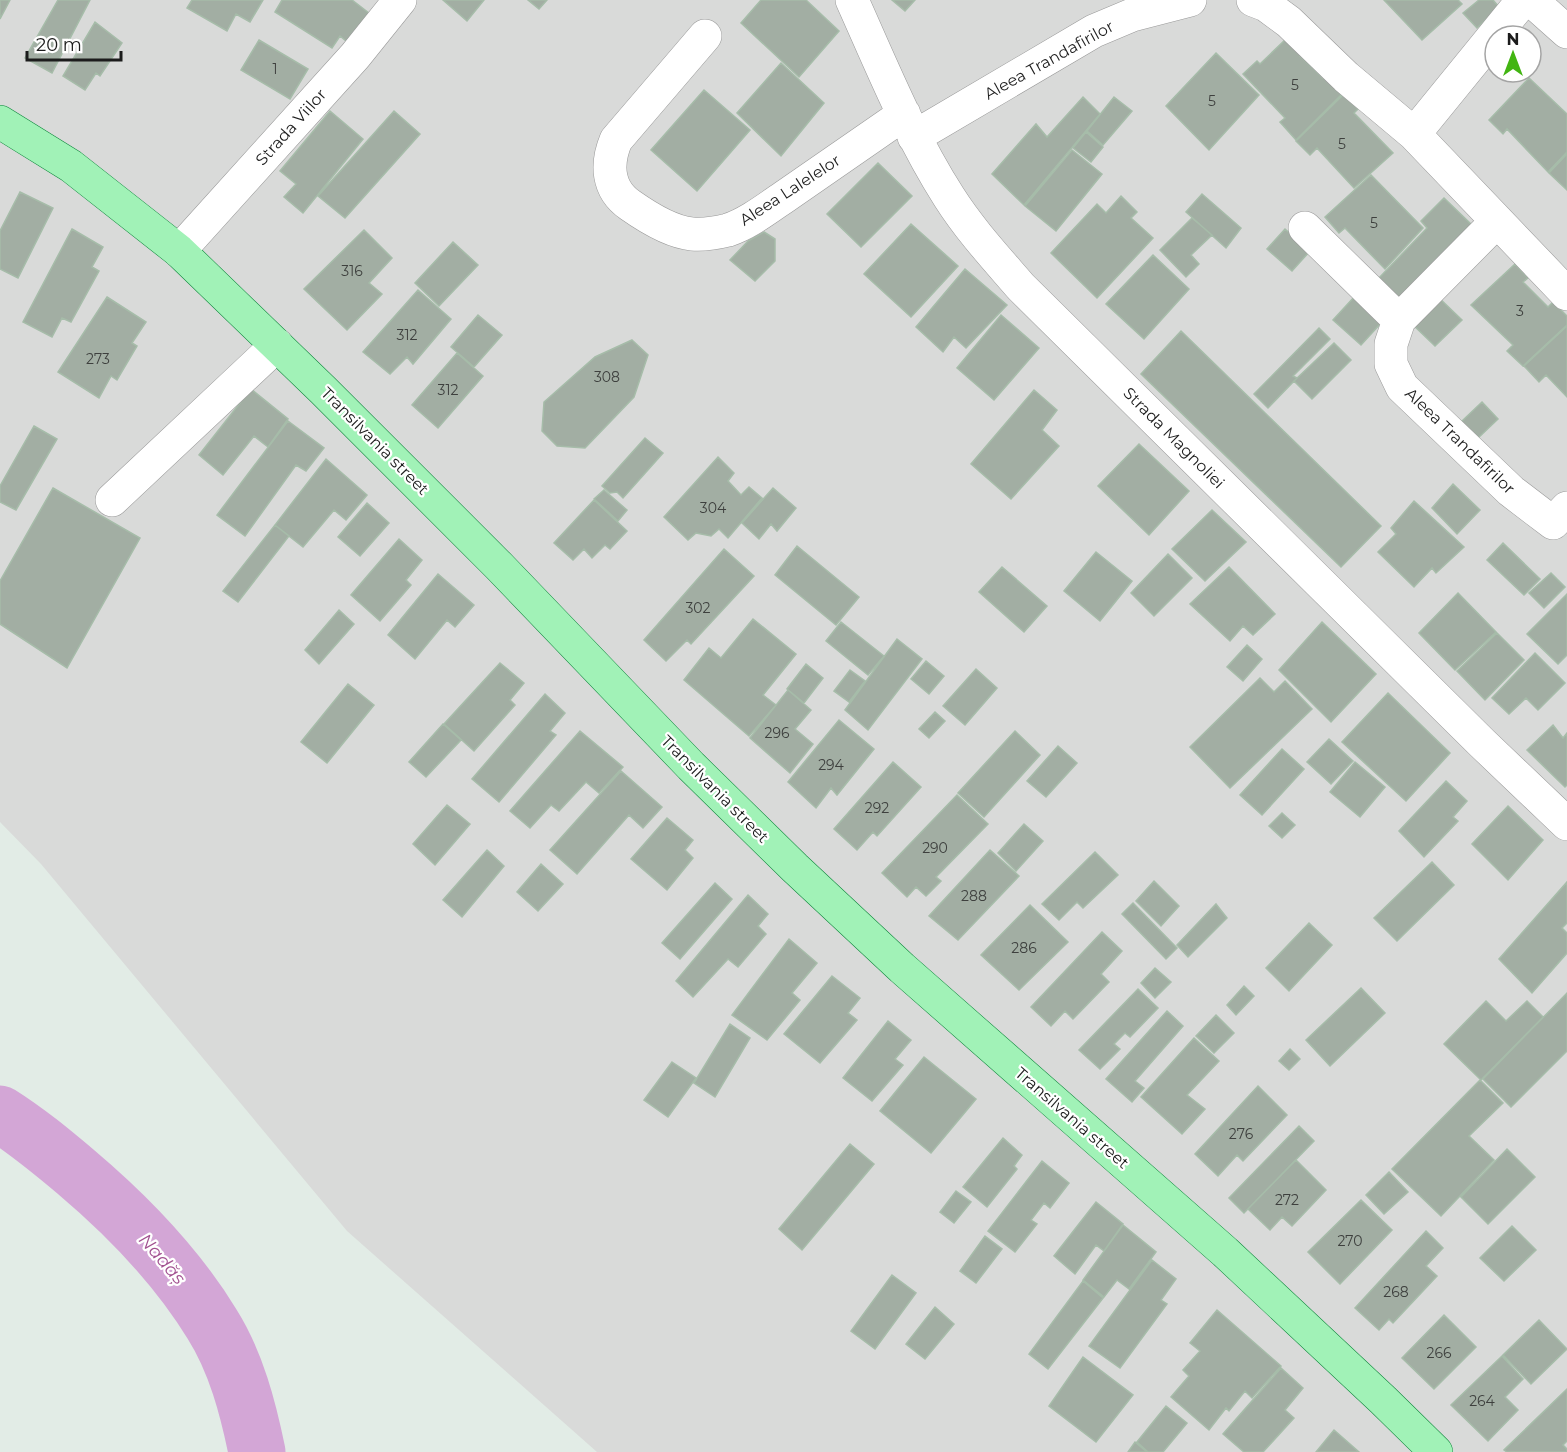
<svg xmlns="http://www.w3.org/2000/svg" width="1567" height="1452" font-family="Montserrat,sans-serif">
	<rect width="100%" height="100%" fill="#e2ece6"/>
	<path fill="#d9dad9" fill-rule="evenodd" d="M0 0H1567V1452H597L347 1231 41 864 0 822ZM1495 36H1531V72H1495Z"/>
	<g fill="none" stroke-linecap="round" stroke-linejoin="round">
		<path stroke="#d3a6d6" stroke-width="57" d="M0 1114C27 1131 51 1151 76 1172 128 1216 176 1265 212 1324 236 1362 248 1408 257 1452"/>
	</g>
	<path fill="#a2aea3" stroke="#a6bca9" stroke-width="1.5" d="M0 0H10L0 19Z
		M58 0H90L52 73 25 58Z
		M192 0H263L250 22 236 14 227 31 187 8Z
		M282 0H352L369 13 346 41 340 36 332 48 275 12Z
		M443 0H484L467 21Z
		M528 0H547L539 9Z
		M761 0H806L839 31 799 77 741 23Z
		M892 0H915L905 11Z
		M1384 0H1458L1462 4 1422 40Z
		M1479 0H1493L1499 7 1477 28 1463 13Z
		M95 22 122 43 100 76 96 73 85 90 63 76Z
		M1287 38 1302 54 1300 56 1323 78 1325 75 1343 93 1296 140 1280 122 1285 118 1243 74 1257 61 1260 64Z
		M259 40 308 69 290 99 241 70Z
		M1216 53 1259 95 1209 150 1166 106Z
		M781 63 824 103 781 156 737 113Z
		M1529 78 1567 114V152L1548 172 1507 129 1503 134 1489 120Z
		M704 90 750 130 697 191 651 150Z
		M1344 94 1358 109 1354 113 1393 153 1354 188 1317 148 1310 155 1296 141Z
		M1083 97 1100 114 1024 205 992 174 1036 124 1047 137Z
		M1114 97 1132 111 1103 145 1087 131Z
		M330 111 363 139 303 213 284 197 296 184 280 171Z
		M394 111 420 134 345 218 318 196Z
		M1086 132 1103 147 1091 162 1073 148Z
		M1072 150 1102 174 1056 231 1025 206Z
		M1567 154V190L1549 173Z
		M878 163 912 196 861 247 827 214Z
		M1371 175 1423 228 1385 269 1345 228 1339 233 1325 217Z
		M20 192 53 208 18 278 0 269V231Z
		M1202 194 1241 228 1226 248 1186 212Z
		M1121 196 1137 212 1131 218 1153 238 1097 298 1051 253 1097 204 1106 213Z
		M1444 198 1471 224 1402 305 1378 279 1427 228 1421 221Z
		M1192 218 1212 235 1191 255 1199 264 1186 277 1160 250Z
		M911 224 958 266 911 317 864 274Z
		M72 229 103 247 92 267 99 271 71 322 62 318 52 337 23 322Z
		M1285 229 1310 251 1292 271 1267 249Z
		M364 230 392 258 369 283 382 294 347 330 304 289Z
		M764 232 775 239V261L755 281 730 260 748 241Z
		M453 242 478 265 439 306 415 283Z
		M1153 255 1189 289 1144 339 1106 304Z
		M1515 264 1528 278 1523 282 1548 307 1553 302 1567 316V325L1523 366 1507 351 1513 345 1471 305Z
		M965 269 1007 305 966 348 954 337 943 352 916 327Z
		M418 290 451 319 413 364 407 357 390 374 363 352Z
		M1436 295 1462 320 1435 346 1410 322Z
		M1355 296 1382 322 1361 345 1333 320Z
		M107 297 146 322 132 343 137 346 117 380 111 376 99 398 58 372Z
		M478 315 502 335 474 367 451 347Z
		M1001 315 1039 348 994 400 957 368Z
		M1567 326V397L1546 375 1539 382 1524 366Z
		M1319 328 1330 339 1293 376 1297 378 1268 408 1254 394Z
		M1181 331 1381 526 1341 567 1141 374Z
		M632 340 648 355 634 397 585 448 557 446 542 431 544 402 595 357Z
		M1334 343 1351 360 1312 399 1294 381Z
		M457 353 483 376 438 428 412 405Z
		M251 389 288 419 268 447 254 436 223 475 199 455Z
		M1034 390 1057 410 1042 430 1059 446 1011 499 971 464Z
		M1482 402 1498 419 1477 439 1461 422Z
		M288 421 324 448 306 471 296 465 245 536 217 515Z
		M34 426 57 439 16 510 0 502V486Z
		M645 438 663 453 623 498 617 492 610 493 602 486Z
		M1139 444 1189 491 1149 535 1098 486Z
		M718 457 734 473 728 481 741 495 749 487 762 498 728 538 719 529 711 536 696 533 688 540 664 517Z
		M326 459 367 495 346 520 334 510 303 547 275 525Z
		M1453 484 1480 510 1457 534 1432 508Z
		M53 488 140 538 67 668 0 624V581Z
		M773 488 796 508 777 531 771 524 759 539 742 523Z
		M604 490 627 510 618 521 594 499Z
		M594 500 627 531 610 549 605 545 592 558 584 549 573 560 554 543Z
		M1414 501 1464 547 1436 573 1432 568 1414 587 1378 552 1396 534 1391 528Z
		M367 503 389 523 360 556 338 537Z
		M1212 510 1246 542 1205 581 1172 549Z
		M275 525 289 536 238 602 223 591Z
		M399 539 422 560 406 580 411 585 380 621 351 595Z
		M1503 543 1540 579 1524 595 1487 560Z
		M797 546 859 597 836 625 775 575Z
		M724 549 754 576 691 644 687 640 666 661 644 640Z
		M1096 552 1132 581 1100 621 1064 591Z
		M1168 554 1192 578 1154 616 1131 593Z
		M1002 567 1047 606 1024 632 979 592Z
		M1229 567 1275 614 1253 635 1243 626 1230 641 1190 604Z
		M1551 573 1565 587 1544 608 1529 593Z
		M438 574 474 605 455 627 447 620 415 659 388 635Z
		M1458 593 1496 632 1455 670 1419 633Z
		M1567 594V655L1558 664 1527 634Z
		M339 610 354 624 319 664 305 650Z
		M753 619 796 654 763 695 776 705 749 736 684 680 709 648 721 658Z
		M841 622 884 656 868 675 826 641Z
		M1322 622 1376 674 1331 722 1279 670Z
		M1497 633 1524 660 1485 700 1457 671Z
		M897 639 922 659 868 730 845 710Z
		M1247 645 1262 659 1243 681 1227 667Z
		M1535 653 1565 683 1538 710 1526 698 1509 714 1492 698Z
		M926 661 944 676 929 694 911 679Z
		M500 663 524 683 510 700 515 705 474 751 444 724Z
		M806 664 823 678 804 703 787 689Z
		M976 669 997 688 965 725 943 706Z
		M850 670 865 681 849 702 834 691Z
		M1260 678 1274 692 1285 681 1312 709 1230 788 1190 747Z
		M348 684 374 705 327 763 301 742Z
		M788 690 811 710 795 729 813 744 790 773 750 738Z
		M1388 693 1450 753 1406 801 1342 742Z
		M545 694 565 713 550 731 556 735 499 802 472 779Z
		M935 712 945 721 929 738 919 729Z
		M839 720 874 749 837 795 831 788 816 808 788 782Z
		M443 724 461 740 426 777 409 762Z
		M1553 725 1563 738 1567 733V785L1565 787 1527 750Z
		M580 731 623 767 599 793 586 782 559 811 551 805 530 828 510 811Z
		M1015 731 1040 755 984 817 958 793Z
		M1329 739 1353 761 1331 784 1307 762Z
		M1058 746 1077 763 1046 797 1027 781Z
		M1282 749 1304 769 1262 815 1240 795Z
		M893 762 921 787 877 836 873 832 857 850 834 829Z
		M1355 762 1385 787 1360 817 1330 792Z
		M621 771 662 807 643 828 629 815 577 874 550 850Z
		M1446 781 1467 801 1453 817 1458 821 1424 857 1399 831Z
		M957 795 988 824 936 877 941 881 926 896 916 887 907 897 882 873Z
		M447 805 470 824 435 865 413 844Z
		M1508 806 1543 840 1508 880 1472 844Z
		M1282 813 1295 825 1282 838 1269 826Z
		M667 818 693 840 685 850 693 858 667 890 631 859Z
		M1024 824 1043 841 1016 871 998 853Z
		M487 850 504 866 462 917 443 900Z
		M990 850 1019 876 958 940 929 916Z
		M1095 852 1118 875 1083 908 1077 902 1059 920 1042 904Z
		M1432 862 1454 885 1397 941 1374 918Z
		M541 864 563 884 538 911 517 892Z
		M1154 881 1179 906 1161 926 1136 901Z
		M1567 882V923L1562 928 1567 933V953L1532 993 1499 959Z
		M715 883 732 899 680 959 662 943Z
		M748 895 768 914 758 926 766 934 738 967 728 959 693 997 676 981Z
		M1133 903 1177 948 1166 959 1122 914Z
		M1216 904 1227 918 1188 957 1177 945Z
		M1030 905 1068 942 1019 990 981 955Z
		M1309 923 1332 945 1289 991 1266 968Z
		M1102 932 1122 951 1101 974 1109 982 1073 1019 1065 1011 1051 1026 1031 1007Z
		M789 939 817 963 792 993 800 1000 767 1040 732 1015Z
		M1155 968 1171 982 1155 998 1141 983Z
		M832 976 860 998 848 1013 857 1020 820 1063 784 1034Z
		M1244 986 1254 996 1236 1015 1227 1005Z
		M1361 988 1385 1013 1330 1066 1306 1040Z
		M1138 989 1158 1008 1130 1037 1125 1033 1114 1044 1120 1049 1100 1069 1079 1050Z
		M1567 993V1051L1511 1107 1483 1079Z
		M1486 1001 1506 1021 1527 1001 1543 1017 1481 1080 1444 1044Z
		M1167 1011 1183 1026 1135 1081 1144 1088 1132 1102 1106 1079Z
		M1216 1015 1234 1033 1214 1053 1196 1036Z
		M888 1021 911 1040 895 1059 903 1065 872 1101 843 1078Z
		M730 1024 750 1038 715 1097 694 1083Z
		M1194 1038 1219 1061 1187 1095 1205 1109 1182 1134 1141 1097Z
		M1290 1049 1300 1059 1289 1070 1279 1061Z
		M924 1057 976 1099 931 1153 880 1111Z
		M672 1062 696 1078 668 1117 644 1100Z
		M1480 1080 1503 1103 1469 1136 1494 1160 1441 1216 1392 1169Z
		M1258 1086 1287 1115 1243 1161 1237 1155 1218 1176 1195 1154Z
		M1299 1126 1314 1141 1244 1213 1229 1198Z
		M1003 1138 1022 1155 1014 1166 1017 1169 987 1207 963 1187Z
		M850 1144 874 1164 802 1250 779 1229Z
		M1507 1149 1535 1177 1488 1224 1461 1197Z
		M1296 1160 1326 1190 1292 1226 1282 1217 1270 1230 1248 1209Z
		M1042 1161 1069 1183 1050 1208 1044 1203 1031 1220 1037 1224 1015 1252 988 1231Z
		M1389 1172 1408 1192 1384 1214 1366 1195Z
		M956 1191 971 1202 954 1223 940 1212Z
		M1361 1200 1392 1230 1340 1284 1308 1252Z
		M1096 1202 1123 1224 1104 1251 1096 1245 1075 1274 1054 1256Z
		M1123 1225 1156 1252 1129 1289 1117 1280 1104 1297 1083 1280Z
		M1512 1226 1536 1250 1504 1281 1480 1258Z
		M1426 1231 1443 1248 1426 1266 1437 1276 1393 1323 1389 1319 1379 1330 1355 1308Z
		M985 1236 1002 1249 976 1283 960 1271Z
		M1152 1260 1176 1279 1161 1300 1167 1304 1120 1368 1089 1346Z
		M892 1275 916 1293 875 1349 851 1331Z
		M1083 1281 1103 1298 1048 1369 1029 1354Z
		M935 1307 954 1324 925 1359 906 1344Z
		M1217 1310 1281 1366 1252 1398 1245 1391 1229 1411 1226 1408 1209 1430 1171 1397 1189 1376 1183 1370 1200 1351 1190 1343Z
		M1444 1315 1476 1347 1434 1389 1402 1358Z
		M1539 1320 1567 1349 1531 1384 1503 1355Z
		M1502 1356 1523 1379 1505 1397 1518 1410 1488 1441 1451 1405Z
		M1083 1357 1133 1395 1096 1442 1049 1406Z
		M1281 1368 1303 1388 1285 1410 1294 1418 1263 1452H1244L1223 1434Z
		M1567 1389V1441L1563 1445 1567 1449V1452H1507L1504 1450Z
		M1166 1406 1187 1423 1163 1452H1148L1137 1442Z
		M1334 1430 1359 1452H1316Z
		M1135 1442 1147 1452H1128Z"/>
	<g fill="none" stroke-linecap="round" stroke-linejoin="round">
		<g stroke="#999" stroke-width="34">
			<path id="minor" d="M852 0C882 67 910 136 949 197 970 230 996 258 1021 287L1482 743 1567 824
				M1253 0 1266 5 1289 22 1346 77 1414 134 1567 294
				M1531 0 1567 32
				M705 36 616 140C606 164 607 189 630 205 647 217 671 232 692 234 704 235 716 233 728 230 749 223 769 207 787 195 826 168 865 141 904 114
				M1414 134 1523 0
				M914 137 1094 31 1132 15 1190 0
				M1496 222 1399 320 1391 344V364L1402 387 1511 491 1553 523 1567 508
				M1305 228 1399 320
				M179 251 355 56 400 0
				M112 500 277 345"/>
		</g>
		<g stroke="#0d863b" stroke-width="34">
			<path id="major" d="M0 122 71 166 179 251 323 390 499 566 691 766 795 868 902 968 1225 1252 1383 1400 1436 1452"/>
		</g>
		<use href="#minor" stroke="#fff" stroke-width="33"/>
		<use href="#major" stroke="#a1f2b7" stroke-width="33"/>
	</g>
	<g text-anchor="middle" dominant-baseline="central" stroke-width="4.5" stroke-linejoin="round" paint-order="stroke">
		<g font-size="14" fill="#3e403e">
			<text x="275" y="69">1</text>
			<text x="1295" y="85">5</text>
			<text x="1212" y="101">5</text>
			<text x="1342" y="144">5</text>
			<text x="1374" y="223">5</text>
			<text x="352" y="271">316</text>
			<text x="1520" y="311">3</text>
			<text x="407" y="335">312</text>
			<text x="98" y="359">273</text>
			<text x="607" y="377">308</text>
			<text x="448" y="390">312</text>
			<text x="713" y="508">304</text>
			<text x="698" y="608">302</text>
			<text x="777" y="733">296</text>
			<text x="831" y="765">294</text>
			<text x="877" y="808">292</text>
			<text x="935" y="848">290</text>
			<text x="974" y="896">288</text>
			<text x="1024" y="948">286</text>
			<text x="1241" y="1134">276</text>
			<text x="1287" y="1200">272</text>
			<text x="1350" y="1241">270</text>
			<text x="1396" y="1292">268</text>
			<text x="1439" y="1353">266</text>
			<text x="1482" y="1401">264</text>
		</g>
		<g font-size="16" fill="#1c1c1c" stroke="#fff">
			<text transform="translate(1049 60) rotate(-29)">Aleea Trandafirilor</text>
			<text transform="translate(291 127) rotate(-48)">Strada Viilor</text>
			<text transform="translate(790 190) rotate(-33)">Aleea Lalelelor</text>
			<text transform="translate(1174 438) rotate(45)">Strada Magnoliei</text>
			<text transform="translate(375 441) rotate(45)">Transilvania street</text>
			<text transform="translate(1460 441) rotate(44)">Aleea Trandafirilor</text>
			<text transform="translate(715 789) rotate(45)">Transilvania street</text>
			<text transform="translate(1072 1118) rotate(41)">Transilvania street</text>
		</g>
		<g font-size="18" font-style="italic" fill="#a25291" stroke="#fff">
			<text transform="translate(162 1259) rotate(49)">Nadăș</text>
		</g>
	</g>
	<g transform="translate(1513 54)"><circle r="28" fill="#ffffff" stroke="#a4a4a4" stroke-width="1.5"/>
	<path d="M0-4.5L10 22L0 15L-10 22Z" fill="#42b512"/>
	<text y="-9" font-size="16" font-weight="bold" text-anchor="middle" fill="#1c1c1c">N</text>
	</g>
	<path d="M27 51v9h94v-9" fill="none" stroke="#1c1c1c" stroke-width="3"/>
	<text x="36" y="51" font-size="18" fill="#1c1c1c" stroke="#ffffff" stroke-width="4.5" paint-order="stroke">20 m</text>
</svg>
